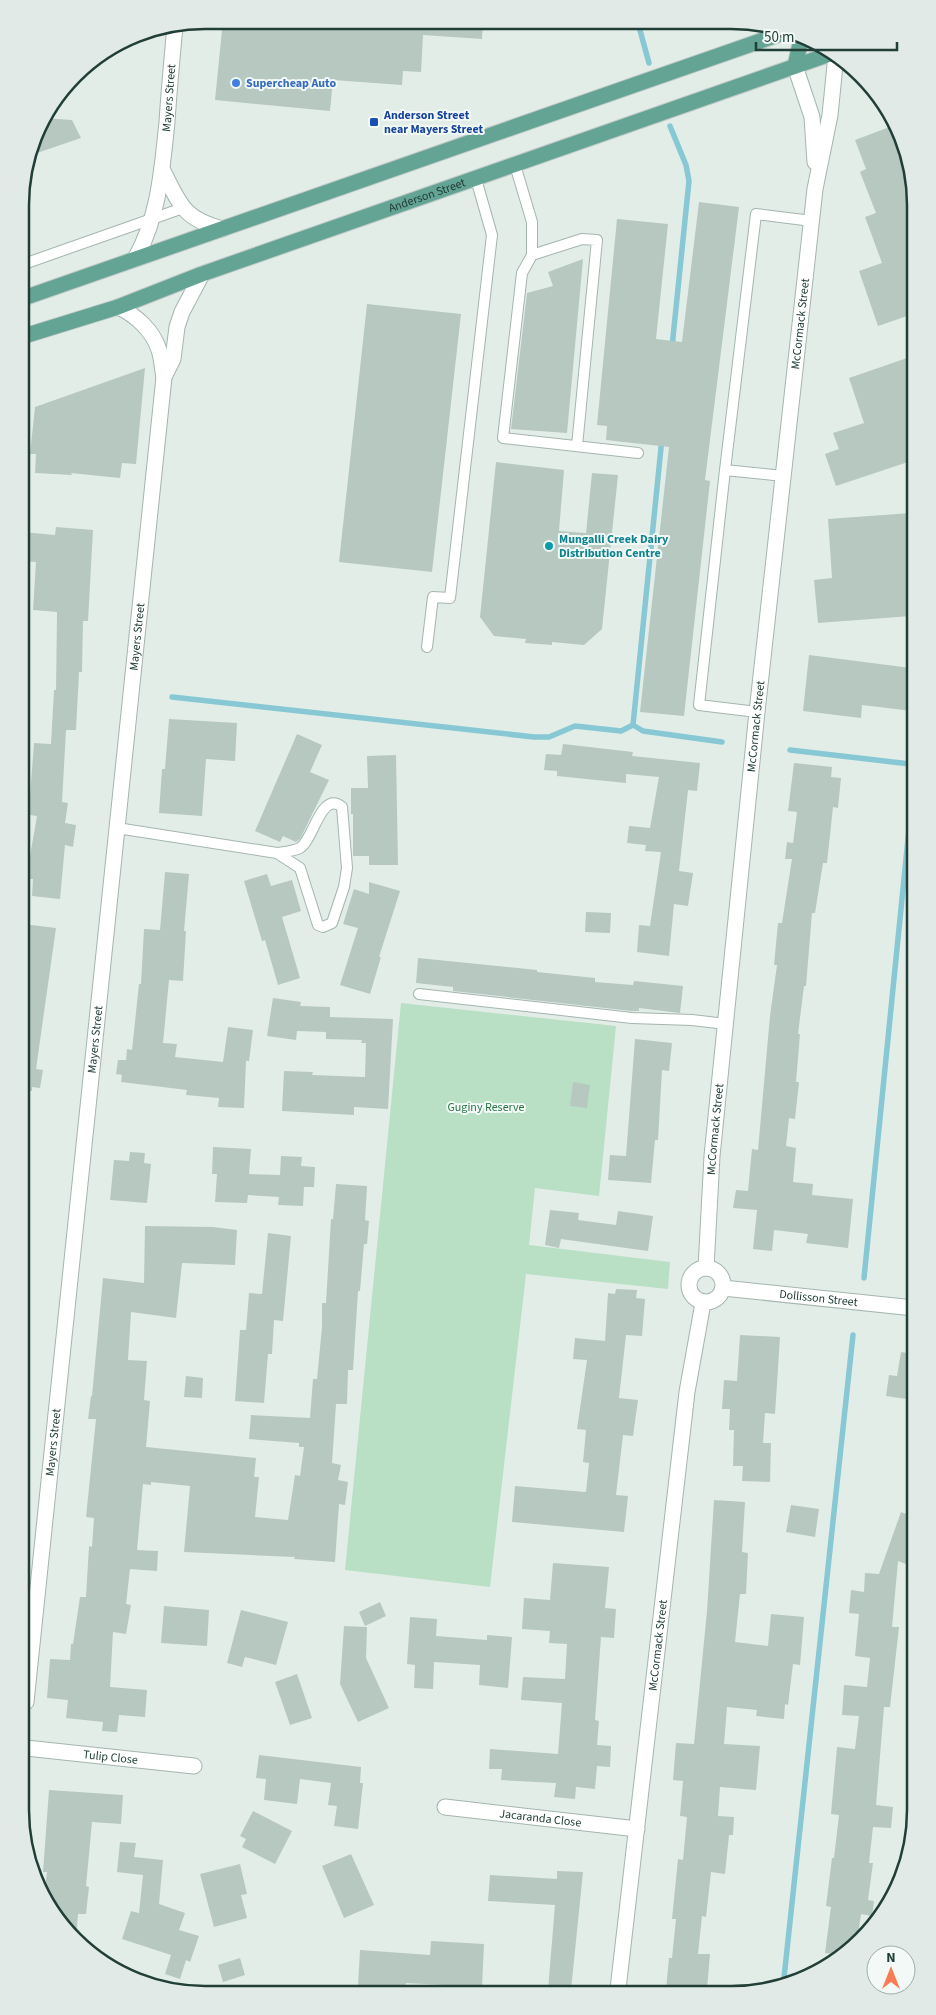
<svg xmlns="http://www.w3.org/2000/svg" width="936" height="2015" font-family="'Source Sans 3',sans-serif">
	<rect width="100%" height="100%" fill="#e2ede8"/>
	<path fill="#b9dfc4" d="M401 1003 616 1026 599 1196 535 1188 529 1245 670 1262 668 1289 526 1274 490 1587 345 1570Z"/>
	<g fill="none" stroke-linecap="round" stroke-linejoin="round">
		<path stroke="#87c8d4" stroke-width="5.5" d="M638 23 649 63
			M670 126 686 165 689 181 672 347
			M172 697 534 737H549L575 726 621 731 633 725 643 731 722 742
			M633 725 662 438
			M790 750 910 764 912 767
			M864 1278 912 799
			M783 1987 853 1335"/>
	</g>
	<path fill="#b7c8c1" d="M223 20 442 21 483 22 482 39 423 35 421 72 403 71 402 85 333 80 330 111 215 100Z
		M43 118 72 120 81 138 31 155 39 123Z
		M895 125 910 156V315L878 326 859 271 882 263 865 217 876 213 860 172 866 169 855 140Z
		M699 202 739 207 705 480 710 481 684 716 640 712 669 447 606 440 607 426 597 425 617 219 668 224 656 339 682 342Z
		M583 259 567 433 511 429 527 293 553 286 548 272Z
		M367 304 461 314 432 572 339 562Z
		M910 357 911 461 836 486 825 454 839 449 833 433 864 423 849 378Z
		M145 368 136 464 122 463 120 478 71 473 72 475 35 473 36 454H30L35 407Z
		M496 462 564 470 559 531 586 533 592 473 618 475 602 629 584 645 552 642V645L525 643 526 639 494 636 480 617Z
		M911 513V616L818 623 814 580 832 578 828 519Z
		M56 527 93 530 88 621H83L82 672H79L76 730H66L62 802 68 803 65 823 76 825 73 847 65 845 60 899 32 896 33 879H23V856H30L37 816 23 814V795L30 796 34 743 51 744 54 690H56L57 612 33 610 36 562 22 561V532L55 535Z
		M809 655 911 668 912 711 862 705 861 718 803 711Z
		M169 719 237 723 235 761 206 759 202 816 159 813 162 769H165Z
		M297 734 322 745 310 772 329 780 300 839 296 842 283 836 280 842 255 831Z
		M563 744 633 752 632 756 700 763 697 791 688 790 679 871 693 873 688 906 674 904 669 956 637 952 639 925 650 926 661 852 645 851 646 845 627 843 629 826 650 828 659 777 626 774V783L557 776V771L544 770 546 754 561 755Z
		M396 755 398 865H369V856H353V814H351V788H368L367 756Z
		M794 763 832 767 831 777 841 778 838 808 833 807 827 863H823L815 913H812L806 986H804L798 1034H800L796 1082H799L795 1119 789 1118 786 1146 796 1148 793 1182 813 1184 812 1195 853 1199 848 1248 806 1243 808 1234 774 1230 772 1251 753 1249 757 1210 733 1208 736 1190 748 1191 752 1149 758 1150 770 1016 777 965H774L778 923H782L792 859H785L787 842 793 843 797 812 788 811Z
		M165 872 189 874 184 931H186L183 981 169 980 163 1043 177 1044 175 1057 223 1062 228 1027 253 1030 249 1061H246L244 1108 218 1107 219 1098 186 1095 187 1090 121 1082 122 1075 116 1074 118 1060H126L127 1049 132 1050 139 984H141L144 929 160 930Z
		M267 874 271 886 292 880 301 911 282 917 300 978 278 985 265 940 262 941 244 881Z
		M369 882 400 891 379 957H381L370 994 340 985 358 928 343 924 354 889 369 894Z
		M586 912 611 913 610 933 585 932Z
		M23 924 56 928 36 1069 43 1070 40 1088 32 1087V1091H24Z
		M418 958 537 970V972L595 978V982L633 985 634 981 683 986 680 1013 639 1008V1011H632L453 991V987L416 983Z
		M273 998 301 1002 300 1006 330 1007V1017L393 1019 388 1109 354 1107V1115L282 1111 284 1071 313 1072 312 1075 365 1077 366 1043H361L362 1040 326 1039V1032L297 1031 296 1040 267 1036Z
		M635 1039 672 1043 669 1071 662 1070 658 1140H655L651 1183 608 1180 610 1155 626 1156Z
		M573 1082 590 1085 587 1108 570 1106Z
		M213 1147 251 1149 249 1174 280 1175 281 1156 302 1157 301 1166 315 1167 314 1187H304L303 1206 278 1205 279 1197 248 1195 247 1203 215 1202 217 1174H212Z
		M130 1152 145 1153 144 1163 151 1164 147 1203 110 1200 114 1160 129 1161Z
		M336 1184 367 1186 365 1220 369 1221 367 1244H364L360 1291H358L353 1370H348L347 1404H336L332 1463 341 1465 338 1480 348 1482 345 1505 339 1504 335 1562 294 1559 295 1557 184 1552 190 1486 151 1482V1485L143 1484 137 1550 158 1551 157 1571 130 1569 126 1604 131 1605 126 1634 113 1632 110 1687 147 1690 145 1717 119 1715 117 1732 102 1731 103 1722 66 1718 68 1700 47 1698 50 1659 70 1660 71 1644H73L80 1597H86L89 1546 92 1547 94 1518 86 1517 96 1419H88L91 1396H92L103 1278 144 1283 145 1226 213 1227 237 1230 235 1265 182 1263 176 1318 131 1312 128 1360 147 1361 144 1400 150 1401 146 1447 256 1458 254 1477H259L255 1517 288 1520 295 1475 300 1476 304 1447H299V1443L249 1439 251 1415 310 1418 313 1379H317L322 1327V1303H326L331 1219H333Z
		M550 1210 579 1213 578 1220 616 1225 618 1211 653 1216 648 1251 561 1239 559 1248 545 1245Z
		M268 1233 291 1236 283 1321 274 1320 272 1354H268L264 1403 235 1401 240 1330H246L249 1293 262 1294Z
		M616 1289 637 1290 636 1298 645 1299 642 1336 626 1335 619 1398 638 1400 633 1436 623 1435 616 1495 628 1496 624 1532 512 1522 515 1486 586 1492 589 1463 583 1462 586 1430 577 1429 587 1360 573 1359 575 1338 605 1341 608 1293 615 1294Z
		M740 1335 780 1337 775 1414 765 1413 763 1443H771L770 1482 742 1481 743 1466H733L734 1430H729L730 1409H722L724 1380 737 1381Z
		M901 1352 914 1354 913 1400 886 1396 889 1375 897 1376Z
		M186 1376 203 1378 202 1398 184 1397Z
		M714 1500 745 1502 742 1552 748 1553 746 1594H740L735 1642 768 1646 771 1614 804 1617 800 1665 793 1664 788 1705 785 1704 784 1719 756 1716 757 1710 727 1707 724 1744 760 1746 756 1790 720 1787 718 1816 734 1817 733 1835H729L725 1874 711 1872 706 1917 702 1916 698 1954H710L707 1989H666L669 1958H672L676 1919H672L678 1859 683 1860 687 1817 680 1816 683 1781 673 1780 676 1743 694 1744 707 1611Z
		M791 1505 819 1509 815 1537 786 1532Z
		M901 1512 914 1517 915 1555 911 1566 898 1561 892 1627H899L890 1707H884L876 1805 893 1807 891 1828 873 1827 869 1863H873L868 1900 874 1901 872 1916 861 1914 857 1942 843 1955 825 1953 831 1907 826 1906 832 1858H834L839 1815 831 1814 837 1747 855 1749 859 1716 842 1715 844 1685 867 1687 870 1658 855 1656 859 1614 849 1613 851 1590 864 1592 865 1573 879 1574Z
		M553 1563 609 1567 605 1608 616 1609 614 1638 601 1637 595 1720 599 1721 597 1745 611 1746 610 1767 597 1766 595 1789 576 1787 575 1799 554 1797 556 1783 501 1780 502 1769H489L490 1749 558 1754 562 1703 521 1700 523 1677 565 1679 567 1644 549 1643 550 1631 522 1629 524 1598 550 1600Z
		M380 1602 386 1616 365 1626 359 1612Z
		M164 1606 209 1610 207 1646 161 1643Z
		M241 1610 288 1622 276 1665 245 1657 242 1667 227 1663Z
		M410 1617 437 1619 436 1636 487 1640V1635L512 1637 508 1688 479 1685 480 1665 434 1662 433 1689 414 1688 415 1665 407 1664Z
		M344 1626 367 1627 366 1658 389 1708 358 1722 340 1684Z
		M297 1674 312 1718 290 1725 275 1682Z
		M259 1755 361 1767 360 1783H363L358 1829 334 1826 337 1806 328 1805 331 1783 300 1779 297 1804 264 1800 266 1779 256 1778Z
		M49 1790 123 1795 121 1824 92 1822 86 1886 89 1887 86 1914H78L76 1941 51 1913 44 1898 47 1872H43Z
		M253 1811 292 1831 275 1864 242 1847 246 1839 240 1836Z
		M120 1842 136 1843 134 1857 163 1860 159 1904 185 1913 179 1930 199 1936 190 1962 186 1960 180 1979 165 1974 171 1955 122 1939 131 1911 139 1913 143 1875 117 1872Z
		M351 1854 374 1905 344 1918 322 1866Z
		M240 1864 247 1894 241 1895 247 1918 214 1927 200 1874Z
		M557 1871 583 1872 571 1990H548L555 1905 488 1901 490 1875 557 1879Z
		M431 1941 484 1944 482 1987 406 1983 405 1990 358 1986 360 1950 430 1955Z
		M240 1958 245 1975 223 1982 218 1965Z"/>
	<g fill="none" stroke-linecap="round" stroke-linejoin="round">
		<g stroke="#a4b5af" stroke-width="12">
			<path id="service" d="M515 165 532 222V255L582 239 597 240 577 446
				M532 255 522 273 503 438 638 453
				M21 265 183 208
				M725 470 756 214 812 221
				M427 647 433 597 450 598 492 235 476 179
				M757 712 699 705 725 470 783 476
				M117 828 277 853C284 852 294 851 300 848 314 839 321 790 342 807L347 868 344 887 332 923 323 927 318 925 300 868 277 853
				M419 994 632 1018 692 1020 726 1024"/>
		</g>
		<g stroke="#a4b5af" stroke-width="17">
			<g id="minor">
				<path d="M795 66 812 117 815 162"/>
				<path d="M162 169C180 204 182 218 222 229"/>
				<path id="s1" d="M135 259C159 217 162 169 167 122 169 90 172 58 175 26"/>
				<path d="M118 307C136 315 153 331 159 350 162 358 162 368 164 377"/>
				<circle cx="706" cy="1285" r="17"/>
				<path id="s2" d="M706 1268 712 1156 757 712 815 189 830 115 836 55"/>
				<path id="s3" d="M723 1288 914 1308"/>
				<path id="s4" d="M26 1702 164 377 173 359 177 327 182 312 202 274"/>
				<path id="s5" d="M26 1748 194 1766"/>
				<path id="s6" d="M445 1807 637 1829"/>
				<path id="s7" d="M618 1989 687 1392 703 1303"/>
			</g>
		</g>
		<g stroke="#c1c9c7" stroke-width="17">
			<g id="primary">
				<path d="M795 66 802 35"/>
				<path d="M21 299 789 31"/>
				<path id="s8" d="M21 337 118 307 202 274 833 53"/>
			</g>
		</g>
		<use href="#service" stroke="#fff" stroke-width="10"/>
		<use href="#minor" stroke="#fff" stroke-width="15"/>
		<use href="#primary" stroke="#64a494" stroke-width="15"/>
	</g>
	<circle fill="#3f7fe0" stroke="#f2f9f6" stroke-width="2" cx="236" cy="83" r="5"/>
	<rect fill="#1a4fb4" stroke="#f2f9f6" stroke-width="2" x="369" y="117" width="10" height="10" rx="2.5"/>
	<circle fill="#0f9aa8" stroke="#f2f9f6" stroke-width="2" cx="549" cy="546" r="5"/>
	<g text-anchor="middle" dominant-baseline="central" stroke-width="4" stroke-linejoin="round" paint-order="stroke">
		<g font-size="12" font-weight="bold" fill="#366cbe" stroke="#f2f9f6" text-anchor="start">
			<text x="246" y="83">Supercheap Auto</text>
		</g>
		<g font-size="12" fill="#213e37" stroke="#f2f9f6">
			<text stroke="none"><textPath href="#s1" startOffset="166">Mayers Street</textPath></text>
			<text stroke="none"><textPath href="#s8" startOffset="430">Anderson Street</textPath></text>
			<text stroke="none"><textPath href="#s2" startOffset="949">McCormack Street</textPath></text>
			<text stroke="none"><textPath href="#s4" startOffset="1071">Mayers Street</textPath></text>
			<text stroke="none"><textPath href="#s2" startOffset="544">McCormack Street</textPath></text>
			<text stroke="none"><textPath href="#s4" startOffset="666">Mayers Street</textPath></text>
			<text stroke="none"><textPath href="#s2" startOffset="139">McCormack Street</textPath></text>
			<text stroke="none"><textPath href="#s3" startOffset="96">Dollisson Street</textPath></text>
			<text stroke="none"><textPath href="#s4" startOffset="261">Mayers Street</textPath></text>
			<text stroke="none"><textPath href="#s7" startOffset="346">McCormack Street</textPath></text>
			<text stroke="none"><textPath href="#s5" startOffset="85">Tulip Close</textPath></text>
			<text stroke="none"><textPath href="#s6" startOffset="96">Jacaranda Close</textPath></text>
		</g>
		<g font-size="12" font-weight="bold" fill="#164399" stroke="#f2f9f6" text-anchor="start">
			<text x="384" y="115">Anderson Street<tspan x="384" dy="14">near Mayers Street</tspan></text>
		</g>
		<g font-size="12" font-weight="bold" fill="#0d838f" stroke="#f2f9f6" text-anchor="start">
			<text x="559" y="539">Mungalli Creek Dairy<tspan x="559" dy="14">Distribution Centre</tspan></text>
		</g>
		<g font-size="12" fill="#297748" stroke="#f2f9f6">
			<text x="486" y="1107">Guginy Reserve</text>
		</g>
	</g>
	<path d="M0 0H936V2015H0ZM205 29H731A176 176 0 0 1 907 205V1810A176 176 0 0 1 731 1986H205A176 176 0 0 1 29 1810V205A176 176 0 0 1 205 29Z" fill="#e1eae7" fill-rule="evenodd"/>
	<path fill="none" stroke="#213e37" stroke-width="2.5" d="M205 29H731A176 176 0 0 1 907 205V1810A176 176 0 0 1 731 1986H205A176 176 0 0 1 29 1810V205A176 176 0 0 1 205 29Z"/>
	<g transform="translate(891 1970)"><circle r="24" fill="#f2f9f6" stroke="#9eaeaa"/>
	<path d="M0-4L9 19L0 12L-9 19Z" fill="#f87d54"/>
	<text y="-8" font-size="14" font-weight="bold" text-anchor="middle" fill="#213e37">N</text>
	</g>
	<path d="M756 42v8h141v-8" fill="none" stroke="#213e37" stroke-width="2.5"/>
	<text x="764" y="42" font-size="15" fill="#213e37" stroke="#f2f9f6" stroke-width="4" paint-order="stroke">50 m</text>
</svg>
